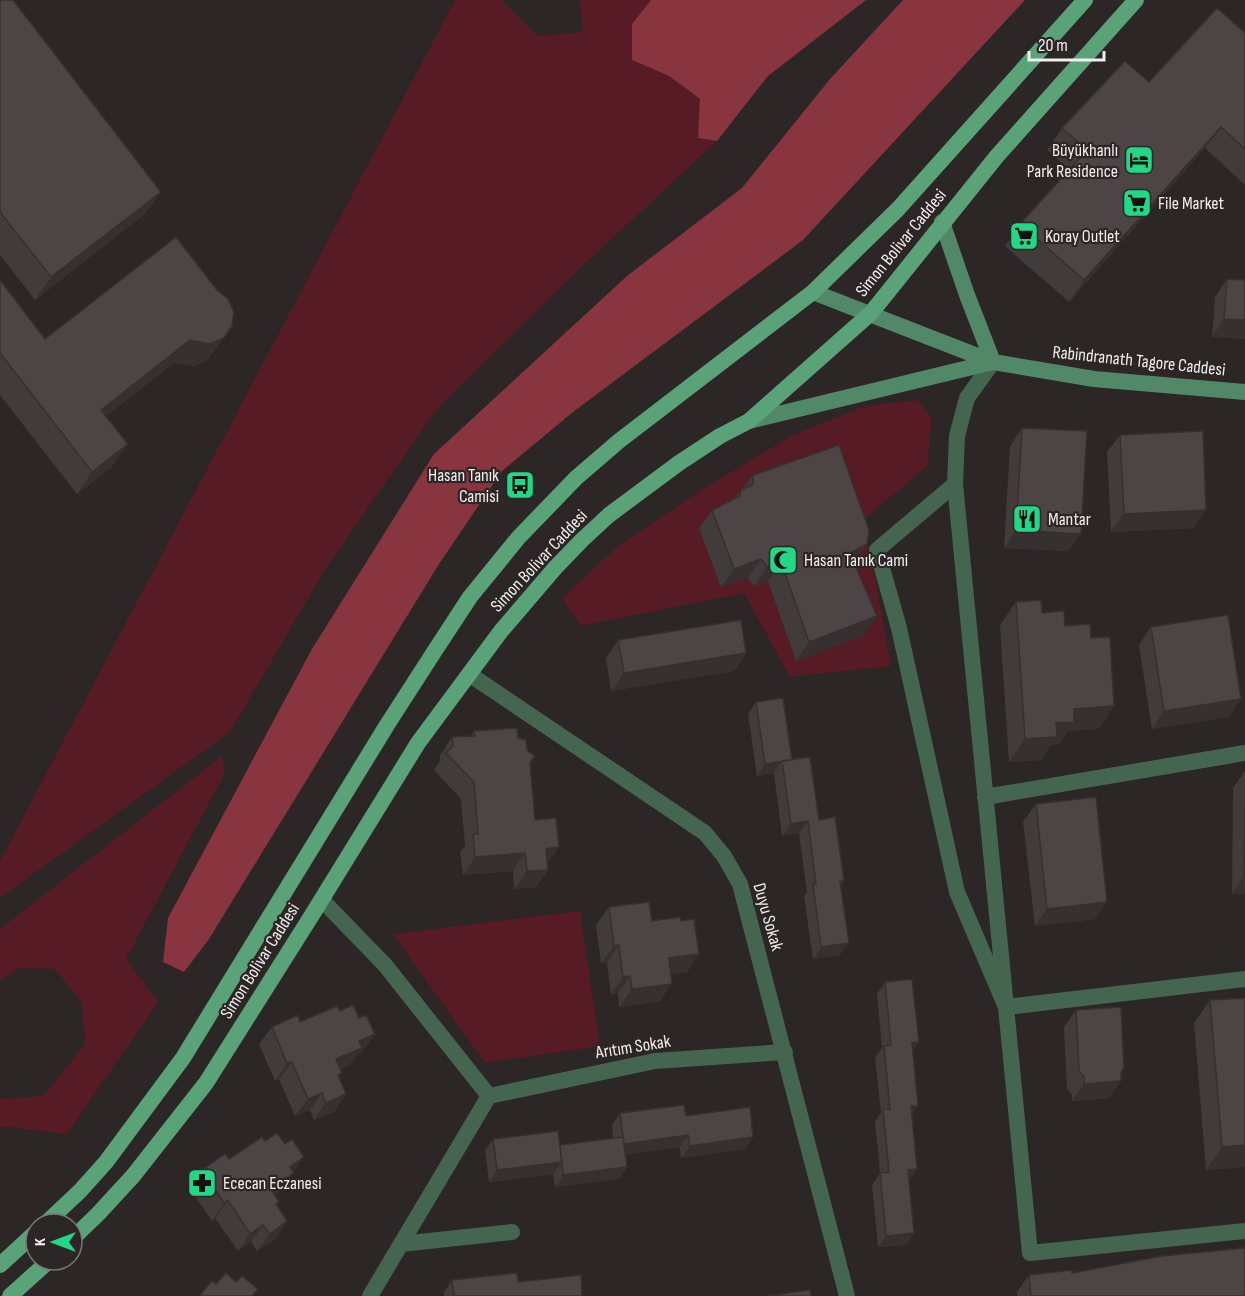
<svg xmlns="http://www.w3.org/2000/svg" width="1245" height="1296" font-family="'Sofia Sans Condensed',sans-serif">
	<rect width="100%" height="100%" fill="#2d2626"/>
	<path fill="#561b24" d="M455 0H501L538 36 583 32 579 0H651L632 24V60L669 76 700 99 698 138 717 141 575 273 437 409 326 568 230 732 0 898V861Z
		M917 400 932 417 927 466 861 522 875 577 891 666 790 677 744 593 581 626 562 598 616 548 701 490 793 435 865 406Z
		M222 756 225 773 126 959 158 1002 67 1134 0 1126V1099L44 1096 85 1044 82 1003 55 969 20 968 0 981V929Z
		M580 911 600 1046 485 1063 393 934Z"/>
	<path fill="#883540" d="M651 0H866L768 76 717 141 698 138 700 99 669 76 632 60V24Z
		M903 0H1025L803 240 573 412 502 471 439 564 209 939 184 972 163 962 168 918 312 649 434 454 627 276 742 188 830 79Z"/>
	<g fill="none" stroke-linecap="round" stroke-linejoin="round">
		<path stroke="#446651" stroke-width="16" d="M993 362 967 398 957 436 955 484 1030 1253 1245 1231
			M955 484 877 550 899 628 957 892 1006 1007 1245 979
			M469 674 705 833 724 856 740 884 847 1296
			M985 797 1245 753
			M322 900 385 965 489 1096 370 1296
			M489 1096 655 1061 785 1052
			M401 1244 512 1232"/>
		<path stroke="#518867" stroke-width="16" d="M942 222 967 295 993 362
			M813 292 993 362 1094 379 1245 392
			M749 421 993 362"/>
		<path stroke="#5aa278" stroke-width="16" d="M45 1224 80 1191 106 1162 183 1058 387 725 434 652 470 597 519 537 576 478 619 441 813 292 898 209 1085 0
			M72 1239 98 1214 133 1176 206 1083 312 915 418 743 501 631 555 568 582 540 609 515 679 463 720 436 749 421 871 313 997 156 1136 0
			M0 1265 36 1232
			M10 1296 50 1260"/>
	</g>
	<path fill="#423b3b" d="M0 0 145 214 35 300 0 255Z
		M1245 33V185L1205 148 1069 302 1005 246 1020 224 1069 169 1047 150 1062 128 1149 82Z
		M1227 279 1245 339 1212 337 1215 297Z
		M0 280 45 339 208 360 195 366 174 363 106 416 112 467 77 494 0 395Z
		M1022 428 1068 551 1004 548 1010 446Z
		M1120 435 1194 528 1111 532 1107 452Z
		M753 475 854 563 864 635 796 661 768 581 754 586 748 578 721 587 699 528 712 510 735 498Z
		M1016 602 1042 613 1065 626 1091 638 1114 706 1098 729 1068 731 1058 745H1051L1041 760 1009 762 1000 625Z
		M1151 627 1229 717 1152 729 1139 645Z
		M618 640 746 653 734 671 611 691 606 658Z
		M756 702 792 760 819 820 844 880 841 884 840 955 813 959 804 896 807 892 799 833 782 836 774 773 757 776 748 714Z
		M474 731 518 738 527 750 530 763 535 820 548 863V870L536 887 514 889 513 871 463 875 460 852 465 846 461 799 434 770 440 761V755L452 737 471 736Z
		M1245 771V894H1232L1233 788Z
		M1036 804 1095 919 1035 926 1023 822Z
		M609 907 652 921H681L699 954 687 972 671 974 660 1001 619 1007 618 993 611 994 607 963H601L596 925Z
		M885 982 912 1051V1115L917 1169 909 1180 914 1233 906 1245 878 1247 872 1185 880 1173 875 1121 881 1113 875 1058 882 1048 877 994Z
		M1210 1000 1245 1167 1206 1170 1194 1023Z
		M1076 1010 1121 1073V1081L1109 1098 1072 1101V1094L1067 1089 1064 1027Z
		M300 1022 362 1052 357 1054 349 1065 340 1069 339 1077 346 1094 334 1112 314 1120 310 1110 295 1116 279 1079 275 1081 259 1044 272 1027Z
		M620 1113 686 1116 753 1137 745 1149 681 1158 680 1147 626 1154 627 1167 619 1179 555 1187 553 1174 489 1182 485 1151 493 1139 560 1145 613 1138 612 1125Z
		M265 1141 293 1172 281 1190 275 1195 277 1206 287 1221 275 1239 257 1251 251 1242 238 1251 215 1218 212 1221 189 1188 202 1170 229 1159Z
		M1072 1273 1245 1296H1017V1292L1029 1275Z
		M452 1280 518 1282 582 1296H444V1292Z"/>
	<path fill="#363030" d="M1221 127 1205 148 1069 302 1084 280Z
		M161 192 145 214 35 300 51 277Z
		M1224 319 1245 320V339L1212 337Z
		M232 326 208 360 195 366 174 363 85 432 101 410 190 340Z
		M128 444 112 467 77 494 92 472Z
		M1206 510 1194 528 1111 532 1124 514Z
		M1016 530 1081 534 1068 551 1004 548Z
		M867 544 854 562 837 572 850 553Z
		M761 559 748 578 721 587 734 569Z
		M781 562 768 581 754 586 767 567Z
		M877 616 864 635 796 661 809 642Z
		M746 653 734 671 611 691 624 673Z
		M1241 699 1229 717 1152 729 1164 711Z
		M1114 706 1098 729 1068 731 1058 745H1051L1041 760 1009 762 1025 739 1056 723 1074 709Z
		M782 761 774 773 757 776 765 764Z
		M808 821 799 833 782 836 791 824Z
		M559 847 546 865V849Z
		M525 853 513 871 463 875 475 857Z
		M548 870 536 887 514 889 527 871Z
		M1244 876 1245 894H1232Z
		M1107 902 1095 919 1035 926 1047 909Z
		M849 943 840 955 813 959 821 947Z
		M619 945 607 963H601L614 946Z
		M699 954 687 972 656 976 669 958Z
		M630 976 618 993 611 994 623 977Z
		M672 984 660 1001 619 1007 632 989Z
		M375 1034 362 1052 357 1054 349 1065 324 1076 336 1059 359 1041Z
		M919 1042 910 1054 912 1043Z
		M292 1062 279 1079 275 1081 287 1063Z
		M1121 1081 1109 1098 1072 1101 1084 1084Z
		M322 1093 310 1110 295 1116 308 1099Z
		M346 1094 334 1112 314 1120 326 1103Z
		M911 1106H918L909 1118Z
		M688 1135 680 1147 616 1156 624 1144Z
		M753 1137 745 1149 681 1158 690 1146Z
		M1245 1145V1167L1206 1170 1222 1147Z
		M304 1157 281 1190 258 1207 271 1189 290 1167Z
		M562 1162 553 1174 489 1182 497 1170Z
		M627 1167 619 1179 555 1187 563 1175Z
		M917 1169 909 1181 908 1170Z
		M228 1200 215 1218 212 1221 224 1203Z
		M287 1221 275 1239 257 1251 270 1234Z
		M263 1225 251 1242 238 1251 250 1234Z
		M914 1233 906 1245 878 1247 886 1236Z"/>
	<path fill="#4d4545" stroke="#363030" stroke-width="1.5" d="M0 0H13L161 192 51 277 0 212Z
		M1217 8 1245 33V149L1221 127 1084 280 1020 224 1087 150 1062 128 1125 61 1149 82Z
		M176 237 217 290 228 299 234 312 232 326 224 338 210 344 190 340 101 410 128 444 92 472 0 353V280L45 339Z
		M1227 279 1245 280V320L1224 319Z
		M1022 428 1087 431 1081 534 1016 530Z
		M1203 431 1206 510 1124 514 1120 435Z
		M839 445 869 530 867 544 850 553 877 616 809 642 781 562 767 567 761 559 734 569 712 510 740 496 741 490 753 484V475Z
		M1041 600 1042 613 1064 611 1065 626 1090 624 1091 638 1110 637 1114 706 1074 709V722L1056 723 1057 737 1025 739 1016 602Z
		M1228 615 1241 699 1164 711 1151 627Z
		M741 620 746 653 624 673 618 640Z
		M783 698 792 760 765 764 756 702Z
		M517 728 518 738 526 740 527 750 535 756 530 763 535 820 556 818 559 847 546 849 548 870 527 871 525 853 475 857 473 834H478L474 782 446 753 453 746 452 737 475 736 474 731Z
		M810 757 819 820 835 817 844 880 840 881 849 943 821 947 813 884H816L808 821 791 824 782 761Z
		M1096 797 1107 902 1047 909 1036 804Z
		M1245 808V876H1244Z
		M649 902 652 921 680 917 681 921 694 919 699 954 669 958 672 984 632 989 630 976 623 977 619 945 614 946 609 907Z
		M912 979 919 1042 912 1043 918 1106H911L917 1169 908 1170 914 1233 886 1236 880 1173 889 1172 883 1109H890L884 1046 891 1045 885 982Z
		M1245 998V1145L1222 1147 1210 1000Z
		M353 1005 359 1018 366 1015 375 1034 359 1041 362 1048 336 1059 342 1073 338 1075 346 1094 326 1103 322 1093 308 1099 292 1062 287 1063 272 1027 298 1015 300 1022 337 1006 340 1011Z
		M1121 1007 1124 1068 1121 1073V1081L1084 1084V1077L1079 1071 1076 1010Z
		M684 1105 686 1116 750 1107 753 1137 690 1146 688 1135 624 1144 620 1113Z
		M558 1131 562 1162 497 1170 493 1139Z
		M277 1133 285 1144 292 1139 304 1157 290 1167 294 1173 271 1189 279 1202 276 1204 287 1221 270 1234 263 1225 250 1234 228 1200 224 1203 202 1170 225 1154 229 1159 262 1137 265 1141Z
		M623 1137 627 1167 563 1175 560 1145Z
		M1245 1248V1296H1031L1029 1275 1072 1270V1273L1162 1256Z
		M226 1273 236 1282 242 1276 258 1289 252 1296H199L212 1281 216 1284Z
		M517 1273 518 1282 581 1275 582 1296H454L452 1280Z
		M810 1290 811 1296H766Z"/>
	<defs>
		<g id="hotel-square" transform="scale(1.5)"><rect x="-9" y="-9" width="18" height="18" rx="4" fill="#21d887" stroke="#2d2626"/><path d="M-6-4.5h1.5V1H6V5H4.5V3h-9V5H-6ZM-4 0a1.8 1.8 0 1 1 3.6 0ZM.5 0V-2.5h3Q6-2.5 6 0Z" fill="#111"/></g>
		<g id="supermarket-square" transform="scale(1.5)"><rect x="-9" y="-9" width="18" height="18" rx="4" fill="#21d887" stroke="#2d2626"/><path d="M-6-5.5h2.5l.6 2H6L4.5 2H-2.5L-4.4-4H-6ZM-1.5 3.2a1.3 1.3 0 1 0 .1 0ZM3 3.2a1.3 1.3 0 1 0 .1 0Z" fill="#111"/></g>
		<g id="bus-square" transform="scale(1.5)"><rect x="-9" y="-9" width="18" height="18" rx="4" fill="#21d887" stroke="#2d2626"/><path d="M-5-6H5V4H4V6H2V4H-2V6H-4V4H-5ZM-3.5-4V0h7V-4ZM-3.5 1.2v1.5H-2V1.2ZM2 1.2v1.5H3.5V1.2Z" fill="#111"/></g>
		<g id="restaurant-square" transform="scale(1.5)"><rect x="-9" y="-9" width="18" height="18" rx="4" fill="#21d887" stroke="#2d2626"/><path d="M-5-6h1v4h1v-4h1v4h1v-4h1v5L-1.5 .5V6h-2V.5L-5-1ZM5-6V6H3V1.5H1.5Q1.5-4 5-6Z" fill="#111"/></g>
		<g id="mosque-square" transform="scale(1.5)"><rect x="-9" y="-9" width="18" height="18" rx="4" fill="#21d887" stroke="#2d2626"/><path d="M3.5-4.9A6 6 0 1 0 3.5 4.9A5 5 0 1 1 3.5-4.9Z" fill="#111"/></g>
		<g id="pharmacy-square" transform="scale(1.5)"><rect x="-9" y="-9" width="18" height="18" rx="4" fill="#21d887" stroke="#2d2626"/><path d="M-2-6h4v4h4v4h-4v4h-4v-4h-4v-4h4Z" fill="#111"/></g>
	</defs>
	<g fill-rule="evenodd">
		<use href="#hotel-square" x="1139" y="160"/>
		<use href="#supermarket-square" x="1137" y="203"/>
		<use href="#supermarket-square" x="1024" y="236"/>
		<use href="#bus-square" x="520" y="485"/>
		<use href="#restaurant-square" x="1027" y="519"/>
		<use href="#mosque-square" x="783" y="560"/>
		<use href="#pharmacy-square" x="202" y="1183"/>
	</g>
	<g text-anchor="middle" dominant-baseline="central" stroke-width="4.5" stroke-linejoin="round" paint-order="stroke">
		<g font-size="18" fill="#f2edee" stroke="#2d2626" text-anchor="start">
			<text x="1118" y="150" text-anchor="end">Büyükhanlı<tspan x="1118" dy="21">Park Residence</tspan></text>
			<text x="1158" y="203">File Market</text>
			<text x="1045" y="236">Koray Outlet</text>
			<text x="499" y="475" text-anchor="end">Hasan Tanık<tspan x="499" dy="21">Camisi</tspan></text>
			<text x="1048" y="519">Mantar</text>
			<text x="804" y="560">Hasan Tanık Cami</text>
			<text x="223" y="1183">Ececan Eczanesi</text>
		</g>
		<g font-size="18" fill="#f2edee" stroke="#2d2626">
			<text transform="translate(901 243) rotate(-51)">Simon Bolivar Caddesi</text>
			<text transform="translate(1139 361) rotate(6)">Rabindranath Tagore Caddesi</text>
			<text transform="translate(539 561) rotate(-47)">Simon Bolivar Caddesi</text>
			<text transform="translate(768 917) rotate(74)">Duyu Sokak</text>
			<text transform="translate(260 961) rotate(-58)">Simon Bolivar Caddesi</text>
			<text transform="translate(633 1047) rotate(-9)">Arıtım Sokak</text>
		</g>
	</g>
	<g transform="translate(54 1242) rotate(270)"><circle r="28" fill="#2d2626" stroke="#7c7676" stroke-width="1.5"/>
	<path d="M0-4.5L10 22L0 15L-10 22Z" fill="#21d887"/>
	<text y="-9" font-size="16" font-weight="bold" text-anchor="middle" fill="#f2edee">K</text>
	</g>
	<path d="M1029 51v9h75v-9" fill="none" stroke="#f2edee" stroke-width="3"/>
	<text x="1038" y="51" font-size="18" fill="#f2edee" stroke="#2d2626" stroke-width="4.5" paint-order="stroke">20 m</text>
</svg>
